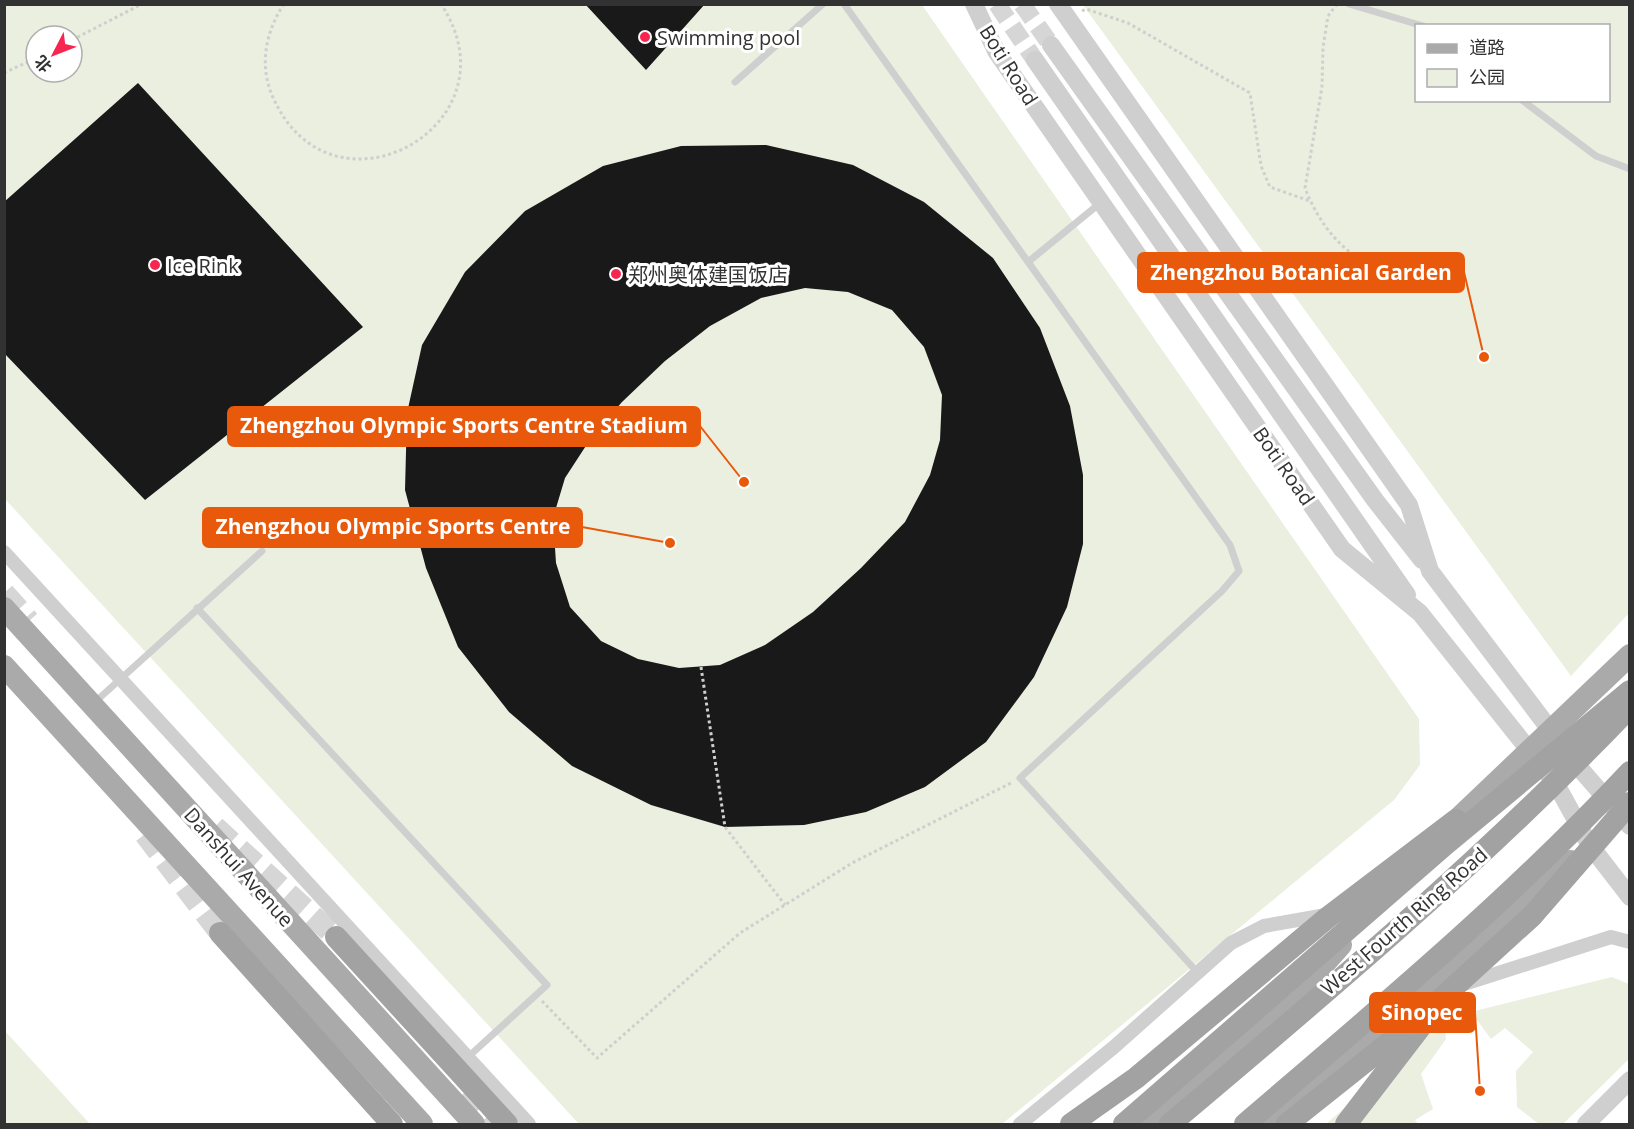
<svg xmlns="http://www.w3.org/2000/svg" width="1634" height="1129" font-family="'Open Sans','Noto Sans SC',sans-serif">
	<rect width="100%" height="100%" fill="#fff"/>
	<path fill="#eaefdf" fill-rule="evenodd" d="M5 5H922L1419 719 1420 765 1394 800 1002 1124H579L5 499ZM36 36H72V72H36Z
		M1083 5H1629V613L1571 676ZM1416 26H1608V100H1416Z
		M1612 977 1629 984V1059L1563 1124H1539L1517 1107 1516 1071 1533 1052 1505 1028 1491 1039 1471 1012Z
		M1444 1021 1446 1039 1421 1074 1433 1109 1415 1120 1418 1124H1326Z
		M4 1031H5L90 1124H5Z"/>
	<path fill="#191919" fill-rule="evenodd" d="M585 4H705L646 70Z
		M138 83 363 327 145 500 4 353V202Z
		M766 145 853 165 924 202 993 258 1040 328 1070 406 1083 475V544L1067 607 1034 677 986 742 925 787 866 812 804 825 725 827 651 805 572 766 509 712 458 647 426 568 405 490 407 413 422 345 465 272 525 211 603 166 681 146ZM805 288 848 292 892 310 924 347 942 395 940 440 930 475 905 522 861 568 813 612 765 645 720 665 679 668 638 659 601 641 570 607 556 563 553 518 565 478 591 438 622 402 665 361 710 326 761 298Z"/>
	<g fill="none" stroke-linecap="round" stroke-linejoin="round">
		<path stroke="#d6d6d6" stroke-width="18" stroke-dasharray="18 9" stroke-linecap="butt" d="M997 4 1035 60
			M1022 4 1051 45"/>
		<path stroke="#d6d6d6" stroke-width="22" stroke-dasharray="22 11" stroke-linecap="butt" d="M4 593 29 621
			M215 827 336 937
			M145 834 220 933
			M462 1095 490 1124"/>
		<path stroke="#cfcfcf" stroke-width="3" stroke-dasharray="3 3" stroke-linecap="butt" d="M284 4C266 31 259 64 272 95 329 231 522 126 441 4
			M1337 4 1328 16 1323 47 1322 87 1305 188C1327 246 1381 295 1443 256
			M1082 11 1086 9 1128 23 1250 93 1261 166 1270 187 1310 201
			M72 40 142 4
			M4 73 36 58
			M701 667 725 827 785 905
			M542 1001 597 1058 740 933 852 863 1011 783"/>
		<path stroke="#cfcfcf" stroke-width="7" d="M844 4 1230 545 1239 571 1222 591 1020 778 1198 973
			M1349 4 1423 26
			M735 82 823 4
			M1522 100 1596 156 1630 169
			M1028 262 1099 204
			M197 608 547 985 467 1058
			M95 702 262 551"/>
		<path stroke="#cfcfcf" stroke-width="14" d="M4 552 529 1124
			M1464 984 1611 937 1630 942
			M1020 1124 1114 1047 1231 943 1264 926 1326 915"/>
		<path stroke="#cfcfcf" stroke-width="18" d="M974 4 996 51 1342 549 1420 613 1556 784 1589 844 1630 897
			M1058 4 1409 505 1430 571 1576 764 1630 826
			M1051 45 1375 500 1422 560
			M1035 60 1407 595
			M1586 1124 1630 1080"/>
		<path stroke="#aaa" stroke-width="22" d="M4 608 474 1124
			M4 666 422 1124
			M1442 834 1630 655
			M1143 1124 1310 980 1341 945
			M1265 1124 1570 861"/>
		<path stroke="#a2a2a2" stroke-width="22" d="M220 933 392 1124
			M336 937 507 1124
			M1071 1124 1136 1078 1327 918 1456 820
			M1346 1124 1425 1021"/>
		<path stroke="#a2a2a2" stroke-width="22" d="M1124 1124 1447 843 1630 691
			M1170 1124C1327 992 1486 858 1628 709
			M1245 1124C1377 1011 1511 899 1630 772
			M1287 1124 1419 1019 1532 916 1630 803"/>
	</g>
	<g fill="#f62651" stroke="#fff" stroke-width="2">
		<circle cx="645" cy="37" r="6"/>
		<circle cx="155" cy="265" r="6"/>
		<circle cx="616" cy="274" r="6"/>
	</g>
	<g text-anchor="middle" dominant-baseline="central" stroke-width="6" stroke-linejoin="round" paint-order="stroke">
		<g font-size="20" fill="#323232" stroke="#fff" text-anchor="start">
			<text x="657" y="37">Swimming pool</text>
			<text x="167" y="265">Ice Rink</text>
			<text x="628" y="274">郑州奥体建国饭店</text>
		</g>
		<g font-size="20" fill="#323232" stroke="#fff">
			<text transform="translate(1009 65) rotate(58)">Boti Road</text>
			<text transform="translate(1284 466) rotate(55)">Boti Road</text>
			<text transform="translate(239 867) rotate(48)">Danshui Avenue</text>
			<text transform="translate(1404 921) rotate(-41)">West Fourth Ring Road</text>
		</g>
	</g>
	<path fill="none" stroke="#e8590c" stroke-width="2" d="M1484 357L1464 272M744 482L700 426M670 543L582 527M1480 1091L1475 1013"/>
	<g fill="#e8590c" stroke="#fff" stroke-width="2">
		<circle cx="1484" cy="357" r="6"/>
		<circle cx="744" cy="482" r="6"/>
		<circle cx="670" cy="543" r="6"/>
		<circle cx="1480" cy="1091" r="6"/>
	</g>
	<g fill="#e8590c" stroke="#e8590c" stroke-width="2">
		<rect x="1138" y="253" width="326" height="39" rx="6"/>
		<rect x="228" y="407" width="472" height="39" rx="6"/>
		<rect x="203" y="508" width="379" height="39" rx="6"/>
		<rect x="1370" y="993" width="105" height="39" rx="6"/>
	</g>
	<g font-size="21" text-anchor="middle" font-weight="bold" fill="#fff">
		<text x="1301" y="280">Zhengzhou Botanical Garden</text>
		<text x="464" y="433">Zhengzhou Olympic Sports Centre Stadium</text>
		<text x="393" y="534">Zhengzhou Olympic Sports Centre</text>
		<text x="1422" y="1020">Sinopec</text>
	</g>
	<rect width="1634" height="1129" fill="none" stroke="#323232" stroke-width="12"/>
	<rect x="1415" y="24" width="195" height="78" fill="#ffffff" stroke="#adadad" stroke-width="1.5"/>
	<rect x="1427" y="44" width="30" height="9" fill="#aaaaaa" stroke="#adadad" stroke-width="1.5"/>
	<text x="1469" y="54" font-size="18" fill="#323232">道路</text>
	<rect x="1427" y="69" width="30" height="18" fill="#eaefdf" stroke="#adadad" stroke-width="1.5"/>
	<text x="1469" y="84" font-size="18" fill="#323232">公园</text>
	<g transform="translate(54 54) rotate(228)"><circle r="28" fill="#ffffff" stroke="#adadad" stroke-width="1.5"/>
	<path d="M0-4.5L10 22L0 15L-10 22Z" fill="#f62651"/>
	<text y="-9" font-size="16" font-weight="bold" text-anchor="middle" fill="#323232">北</text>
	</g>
</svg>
